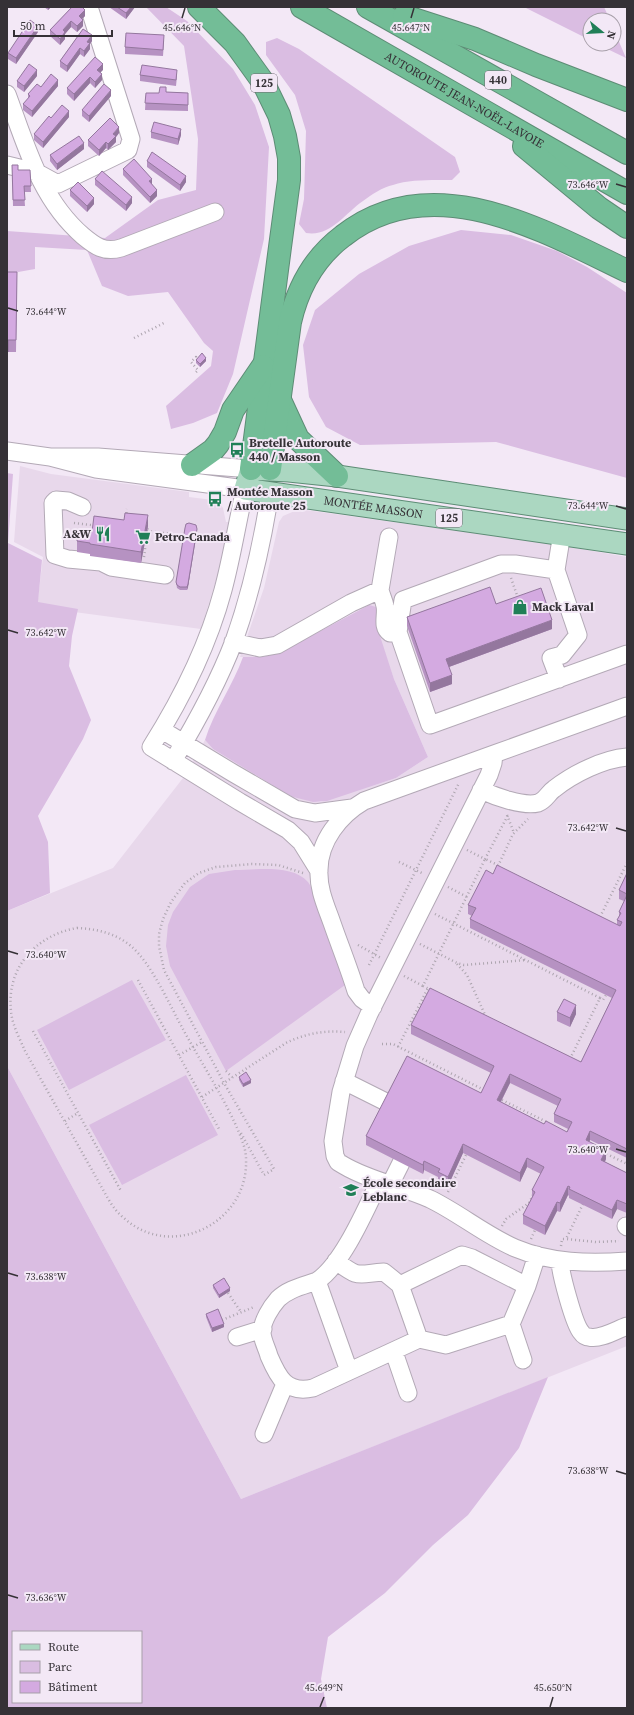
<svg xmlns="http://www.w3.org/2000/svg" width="634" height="1715" font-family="'Source Serif 4',serif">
	<rect width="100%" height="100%" fill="#f3e8f6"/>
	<path fill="#e8d8eb" d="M20 466 51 474 189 492V497L213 500 219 503 223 508 226 522H229L222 561 201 629 37 607 43 557 14 542Z
		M297 510H305L547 543 627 557V1346L241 1499 7 1066V911L113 868 183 778 205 740 213 749 280 790 293 797 321 802 396 778 428 757 394 679 368 605 279 653 262 657H240L264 588 279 522 283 516Z"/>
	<path fill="#dabde2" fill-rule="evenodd" d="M146 7H166L187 21 233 69 255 105 269 147 264 239 233 374 217 413 193 423 171 429 166 406 211 366 213 351 204 343 168 292 128 296 102 286 87 250 35 247V269L7 274V231L105 238 158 200 196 190 198 139 184 46Z
		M524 7H604L610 20H590V40Z
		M614 30 626 58 597 44H614Z
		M277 38 299 49 455 157 460 172 452 180C434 180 410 179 393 185 383 187 371 195 363 201 344 214 331 237 306 233L299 224 304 199 306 131 295 95 266 55V42Z
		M461 230 511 235 557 251 587 267 627 293V478L496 442 360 445 326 427 309 397 303 345 315 310 359 274 409 246Z
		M7 473 13 474 8 543 42 560 38 602 78 609 72 636 69 666 91 720 83 739 38 816 48 842 50 893 7 911Z
		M369 605 376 607 378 611 380 636 394 679 428 757 396 778 327 801 313 802 293 797 280 790 213 749 205 740C214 711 233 685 243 657H262L279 653Z
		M235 870C257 870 292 864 308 882 311 886 313 892 315 897L345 985 226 1071 170 966 166 946 168 925 173 912 190 887 209 874Z
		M132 980 166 1040 69 1090 37 1030Z
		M7 1066 241 1499 548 1377 519 1448 468 1515 433 1545 385 1593 328 1637 321 1679 327 1708H7ZM13 1632H141V1702H13Z
		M186 1075 218 1135 122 1185 89 1125Z"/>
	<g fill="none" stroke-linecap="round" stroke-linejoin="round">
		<g stroke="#b3a9b6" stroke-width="19">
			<path id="minor" d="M7 94C26 145 40 199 83 236 95 246 104 253 121 248L215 212
				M7 165 36 172 58 184 128 150 131 139 89 7
				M7 451 50 457H98L251 469
				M50 457 96 469 245 489C237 523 232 557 223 590 208 646 182 698 151 747L240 802 288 830 301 842 319 871
				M82 507 68 501 56 500 53 503 55 555 68 559 101 562 111 567 165 575
				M556 570 515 564H501L403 600 398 632 430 725 627 654
				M380 590C381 595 384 600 385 606 387 615 381 627 390 633L398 632
				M233 642 260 648 277 645 351 603 380 590 389 537
				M559 679 551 658 562 655 578 635 556 570 562 533
				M627 706 494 754 493 763 489 775 369 1014 355 1046 341 1092 333 1141 335 1156 338 1162 343 1165C370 1181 401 1186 430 1199 459 1213 485 1235 515 1248 551 1263 589 1264 627 1261
				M162 730 233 773 295 809 315 813 352 808
				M173 761C196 723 218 683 234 641 251 593 262 544 270 493
				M481 790C494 796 523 807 538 803 546 800 548 793 554 789 573 774 603 759 627 757
				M373 1007 362 999 356 991C349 968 340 946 332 923 326 906 318 889 319 870 319 841 340 815 364 801L494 754
				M344 1081 388 1103
				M390 1185 401 1163
				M626 1226 627 1227
				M336 1261C360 1279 356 1274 384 1272L400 1285
				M560 1261C560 1272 574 1324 581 1332 583 1335 585 1337 589 1337 600 1340 616 1330 627 1326
				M317 1281C342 1265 366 1209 379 1182
				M511 1324 523 1360
				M237 1337 263 1329
				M419 1339 400 1285 406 1282 462 1255 472 1258 527 1286
				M394 1352 408 1393
				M349 1371 317 1281C303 1286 288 1289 278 1299 271 1307 262 1321 262 1332 262 1340 267 1348 269 1356 278 1377 286 1394 313 1388L419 1339 446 1345 511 1324 527 1286 537 1255
				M264 1434 285 1384"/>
		</g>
		<g stroke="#5d8c75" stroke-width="23">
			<g id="major">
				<path id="s1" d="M627 519 337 476 289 471 251 469 245 489 627 544"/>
			</g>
		</g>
		<g stroke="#5d8c75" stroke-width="24">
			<g id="highway">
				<path d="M199 7 235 43 263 82 279 115 285 136 289 158V180L280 247 251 469"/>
				<path id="s2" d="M302 7 627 193"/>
				<path d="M368 7 627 153"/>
				<path d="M404 16 475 39 536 65 627 100"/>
				<path d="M524 146 599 208 627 227"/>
				<path d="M280 400 298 439 337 476"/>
				<path d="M192 465 213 450 218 444 225 432 233 410 263 366"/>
				<path d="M270 469 290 322C298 287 315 257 343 236 431 166 542 230 627 271"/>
			</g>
		</g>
		<path stroke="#ada5af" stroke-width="2.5" stroke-dasharray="1 3" stroke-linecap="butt" d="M134 338 166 322
			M196 372 198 370 191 362 196 357 198 360
			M126 517 127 509
			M74 523 91 525 94 527
			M147 531 171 534
			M144 557 148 526H146
			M511 578 518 598
			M507 815 514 833
			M467 850 485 859 508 815
			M399 862 424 874
			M498 866 513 834 528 819
			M448 887 467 897
			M435 914 600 998 570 1059
			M600 917 627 863
			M77 928C97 929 115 933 131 946 152 964 170 1006 184 1031 202 1064 223 1096 238 1130 242 1140 246 1149 246 1159 249 1222 173 1261 125 1219 117 1213 111 1204 106 1195L25 1051C20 1039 12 1025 11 1011 6 968 36 935 77 928Z
			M420 944 457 963 464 965 526 960
			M358 945 381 958
			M457 964 467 975 486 1017
			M369 965 459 783
			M404 976 423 986
			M138 980 219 1129
			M431 990 423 986 485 859 498 865
			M600 998 603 1000 606 995
			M33 1031 121 1191
			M382 1044H393L484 1090
			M398 1047 428 988
			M179 1055 202 1042
			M226 1071 232 1077
			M202 1097 286 1043C304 1034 324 1030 345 1032
			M502 1100 547 1122
			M65 1121 78 1113
			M241 1133 264 1175 274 1169 224 1083 164 970 159 946V934L163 919 171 902 185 883 199 873 216 867 252 864 278 865 303 873
			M603 1152 627 1164
			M448 1192 466 1155
			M583 1204 566 1239 596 1242 619 1241
			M502 1226 506 1219 529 1203 534 1193
			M531 1239 535 1230
			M561 1246 562 1239H566
			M228 1293 241 1312
			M222 1320 254 1307"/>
		<use href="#minor" stroke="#fff" stroke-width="17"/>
		<use href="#major" stroke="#abd7c1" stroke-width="21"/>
		<use href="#highway" stroke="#73bd97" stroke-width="22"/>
	</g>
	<path fill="#b692c2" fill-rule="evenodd" d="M44 7H51L48 10Z
		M72 7 85 16 82 19 83 26 77 32 71 27 65 34V39L60 45 50 36V30Z
		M109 7H135L126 19Z
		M83 29 92 41 90 44V49L84 57 80 54 67 72 60 67V61Z
		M38 32 16 64 8 59V53Z
		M164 41 163 56 125 54V47Z
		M103 70 100 72 102 80 95 88 90 83 74 101 67 94V88Z
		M140 75 177 76 176 86 140 81Z
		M37 76 24 92 17 87V81Z
		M58 86 32 117 23 110V104L28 99V94L41 87Z
		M166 92 188 93V111L145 110 146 93H159Z
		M111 96 89 122 82 116V110Z
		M69 117 43 148 34 140V134L51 118Z
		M151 132 181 135 178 145 151 138Z
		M119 133 116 137V142L108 150 106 148 99 156 88 146V140Z
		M84 149 57 170 50 161V155Z
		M147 161 186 182 180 191 147 167Z
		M12 165 18 170H30L31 192H24L25 206H13Z
		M123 169 152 184 157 196 150 203 123 175Z
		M95 179 132 203 126 211 95 185Z
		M70 190 94 204 87 212 70 196Z
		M7 272H17L16 352H8V363H7Z
		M196 360 206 361 200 367 196 363Z
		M148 526 141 563 90 556V554L77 552V541L92 532Z
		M197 532 188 587 187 590H180L177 588 176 582Z
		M496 604 552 629 449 667 452 684 430 692 407 626V617Z
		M627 873V1158L590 1140 589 1142 606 1159 605 1162 627 1173V1213L617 1209 612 1219 569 1198V1196L568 1195 560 1212 557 1211 545 1235 523 1224V1215L532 1197V1190L541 1174 527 1167 520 1182 463 1153 448 1186 438 1181V1177L424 1170 423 1174 366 1145V1136L481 1093 491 1073 411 1034V1025L581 1062 612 998 470 928V919L472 916 468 914V905L493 874 617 925V920L619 918V912L624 901 619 899V890ZM510 1083 558 1106 554 1114V1122L568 1129 567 1132 544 1124 501 1102Z
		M557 1012 576 1014 570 1027 557 1021Z
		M239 1077 251 1083 243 1087 239 1080Z
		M213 1285 230 1291 219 1298 213 1288Z
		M206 1314 224 1327 212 1332 206 1317Z"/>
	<path fill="#94779e" d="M48 7H51L48 10Z
		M131 7H135L126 19V13Z
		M85 10V16L79 22V16Z
		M83 20V26L77 32V26Z
		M71 21V27L65 34V39L60 45V39L63 30Z
		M38 26V32L16 64V58Z
		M92 35V41L90 44V49L84 57V51L87 42Z
		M80 48V54L67 72V66Z
		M103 64V70L97 76V70Z
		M37 70V76L24 92V86Z
		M102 74V80L95 88V82Z
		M90 77V83L74 101V94Z
		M58 80V86L32 117V111Z
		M111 90V96L89 122V116Z
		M69 111V117L43 148V142Z
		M119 127V133L116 137V142L108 150V144L113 134Z
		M181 129V135L178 145V139Z
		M106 142V148L99 156V150Z
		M84 143V149L57 170V164Z
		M186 176V182L180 191V185Z
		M152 179V185L149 181Z
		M157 190V196L150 203V197Z
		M132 197V203L126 211V205Z
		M94 198V204L87 212V206Z
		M206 358V361L200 367V364Z
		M148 515V526L141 563V552Z
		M197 529 188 587 187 590V587Z
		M552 620V629L446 668V659Z
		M452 675V684L430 692V683Z
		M576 1005V1014L570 1027V1018Z
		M510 1074V1083L497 1109V1100Z
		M251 1080V1083L243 1087V1084Z
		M590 1131V1140L586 1149V1140Z
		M463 1144V1153L448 1186V1177Z
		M606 1150V1159L601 1169V1160Z
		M527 1158V1167L520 1182V1173Z
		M424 1161V1170L423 1174V1165Z
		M568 1186V1195L560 1212V1203Z
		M617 1200V1209L612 1219V1210Z
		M557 1202V1211L545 1235V1226Z
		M230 1288V1291L219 1298V1295Z
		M224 1324V1327L212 1332V1328Z"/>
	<path fill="#d4aae1" stroke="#94779e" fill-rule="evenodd" d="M72 7H82L85 10 79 16 83 20 77 26 71 21 63 30 65 32 60 39 50 30Z
		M117 7H131L126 13Z
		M30 20 38 26 16 58 8 53Z
		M83 29 92 35 87 42 90 43 84 51 80 48 67 66 60 61Z
		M126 33 164 35 163 50 125 47Z
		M95 57 103 64 97 70 102 74 95 82 90 77 74 94 67 88Z
		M29 64 37 70 24 86 17 81Z
		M142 65 177 70 176 80 140 75Z
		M51 74 58 80 32 111 23 104 30 96 28 94 37 84 41 87Z
		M104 84 111 90 89 116 82 110Z
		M160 87H166V92L188 93V105L145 103 146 93H159Z
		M62 105 69 111 43 142 34 134 49 116 51 118Z
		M110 118 119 127 113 134 116 136 108 144 106 142 99 150 88 140Z
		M154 122 181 129 178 139 151 132Z
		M79 136 84 143 57 164 50 155Z
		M152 152 186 176 180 185 147 161Z
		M134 159 152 179 149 181 157 190 150 197 123 169Z
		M12 165H18V170H30L31 186H24L25 200H13Z
		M102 171 132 197 126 205 95 179Z
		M78 182 94 198 87 206 70 190Z
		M7 272H17L16 340H8V352H7Z
		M202 353 206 358 200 364 196 360Z
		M125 513 148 515 141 552 90 544V543L77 541 78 530 92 532 94 516 124 520Z
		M189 523 196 525 197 529 188 584 187 587H180L177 585 176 582 185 528 186 524Z
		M490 587 496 604 541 588 552 620 446 659 452 675 430 683 407 617Z
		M497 865 620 926 622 922 617 920 621 913 619 912 627 895V1149L590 1131 586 1140 606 1150 601 1160 627 1173V1204L617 1200 612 1210 569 1189 570 1187 568 1186 560 1203 557 1202 545 1226 523 1215 535 1192 532 1190 544 1167 527 1158 520 1173 463 1144 448 1177 438 1172 440 1169 424 1161 423 1165 366 1136 407 1056 481 1093 494 1066 411 1025 430 988 581 1062 616 990 470 919 476 908 468 905 486 870 493 874ZM510 1074 561 1099 554 1114 572 1122 567 1132 546 1121 544 1124 497 1100Z
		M627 873V894L619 890Z
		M564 999 576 1005 570 1018 557 1012Z
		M246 1072 251 1080 243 1084 239 1077Z
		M224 1278 230 1288 219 1295 213 1285Z
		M218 1309 224 1324 212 1328 206 1314Z"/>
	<path fill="none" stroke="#353136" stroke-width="1.5" d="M182 18 185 8M411 18 414 8M616 184 626 187M8 308 18 311M616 506 626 509M8 630 18 633M616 828 626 831M8 951 18 954M616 1149 626 1152M8 1273 18 1276M616 1471 626 1474M8 1595 18 1598M320 1707 324 1697M550 1707 553 1697"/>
	<defs>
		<g id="bus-bare" transform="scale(1.2)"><path d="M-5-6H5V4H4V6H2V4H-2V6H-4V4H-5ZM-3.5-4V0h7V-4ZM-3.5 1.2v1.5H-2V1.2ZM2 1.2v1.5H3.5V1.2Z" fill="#207f57" stroke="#f3e8f6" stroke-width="2.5" paint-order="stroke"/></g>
		<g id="restaurant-bare" transform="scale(1.2)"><path d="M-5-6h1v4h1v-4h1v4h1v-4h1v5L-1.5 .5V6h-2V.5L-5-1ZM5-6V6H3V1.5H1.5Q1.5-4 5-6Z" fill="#207f57" stroke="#f3e8f6" stroke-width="2.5" paint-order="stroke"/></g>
		<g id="supermarket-bare" transform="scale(1.2)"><path d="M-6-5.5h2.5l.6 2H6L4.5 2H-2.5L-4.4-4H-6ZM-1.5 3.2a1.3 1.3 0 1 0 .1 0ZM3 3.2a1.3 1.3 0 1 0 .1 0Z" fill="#207f57" stroke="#f3e8f6" stroke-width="2.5" paint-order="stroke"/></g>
		<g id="shop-bare" transform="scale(1.2)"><path d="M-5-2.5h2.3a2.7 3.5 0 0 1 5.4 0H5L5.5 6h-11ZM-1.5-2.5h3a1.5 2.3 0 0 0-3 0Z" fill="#207f57" stroke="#f3e8f6" stroke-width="2.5" paint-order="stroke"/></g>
		<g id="school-bare" transform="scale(1.2)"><path d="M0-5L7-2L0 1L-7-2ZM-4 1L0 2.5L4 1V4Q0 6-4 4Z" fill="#207f57" stroke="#f3e8f6" stroke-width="2.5" paint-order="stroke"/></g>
	</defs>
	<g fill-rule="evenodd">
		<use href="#bus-bare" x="237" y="450"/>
		<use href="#bus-bare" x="215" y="499"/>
		<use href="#restaurant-bare" x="103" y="534"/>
		<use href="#supermarket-bare" x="143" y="537"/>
		<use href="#shop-bare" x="520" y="607"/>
		<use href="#school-bare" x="351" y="1190"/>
	</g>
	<g text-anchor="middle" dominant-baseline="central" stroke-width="4" stroke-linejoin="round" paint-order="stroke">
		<g fill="#f3e8f6" stroke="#6e6870" stroke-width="1">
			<rect x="485" y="71" width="26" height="18" rx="3"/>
			<rect x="251" y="74" width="26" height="18" rx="3"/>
			<rect x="436" y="509" width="26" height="18" rx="3"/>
		</g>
		<g font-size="11" font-weight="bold" fill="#353136">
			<text x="498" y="80">440</text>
			<text x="264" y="83">125</text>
			<text x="449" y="518">125</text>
		</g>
		<g font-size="12" fill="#353136" stroke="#f3e8f6">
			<text stroke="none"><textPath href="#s2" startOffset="187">AUTOROUTE JEAN-NOËL-LAVOIE</textPath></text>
			<text stroke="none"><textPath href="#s1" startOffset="530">MONTÉE MASSON</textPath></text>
		</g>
		<g font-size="12" font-weight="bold" fill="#353136" stroke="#f3e8f6" text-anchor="start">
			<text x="249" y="443">Bretelle Autoroute<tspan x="249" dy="14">440 / Masson</tspan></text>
			<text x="227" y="492">Montée Masson<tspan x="227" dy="14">/ Autoroute 25</tspan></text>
			<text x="91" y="534" text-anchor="end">A&amp;W</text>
			<text x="155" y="537">Petro-Canada</text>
			<text x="532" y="607">Mack Laval</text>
			<text x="363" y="1183">École secondaire<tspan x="363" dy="14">Leblanc</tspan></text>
		</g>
	</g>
	<g font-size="10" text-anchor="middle" fill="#353136" stroke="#f3e8f6" stroke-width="4" stroke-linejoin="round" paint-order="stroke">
		<text x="182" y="31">45.646°N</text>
		<text x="411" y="31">45.647°N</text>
		<text x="588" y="188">73.646°W</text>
		<text x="46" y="315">73.644°W</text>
		<text x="588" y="509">73.644°W</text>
		<text x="46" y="636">73.642°W</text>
		<text x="588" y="831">73.642°W</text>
		<text x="46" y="958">73.640°W</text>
		<text x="588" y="1153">73.640°W</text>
		<text x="46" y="1280">73.638°W</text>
		<text x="588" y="1474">73.638°W</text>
		<text x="46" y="1601">73.636°W</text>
		<text x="324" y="1691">45.649°N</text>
		<text x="553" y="1691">45.650°N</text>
	</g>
	<rect width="634" height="1715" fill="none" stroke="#353136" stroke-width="16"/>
	<rect x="12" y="1631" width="130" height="72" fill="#f3e8f6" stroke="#a79fa9"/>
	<rect x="20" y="1644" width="20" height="6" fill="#abd7c1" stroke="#a79fa9"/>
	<text x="48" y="1651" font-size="12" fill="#353136">Route</text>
	<rect x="20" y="1661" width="20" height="12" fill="#dabde2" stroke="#a79fa9"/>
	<text x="48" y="1671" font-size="12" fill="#353136">Parc</text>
	<rect x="20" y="1681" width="20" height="12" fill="#d4aae1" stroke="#a79fa9"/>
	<text x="48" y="1691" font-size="12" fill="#353136">Bâtiment</text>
	<g transform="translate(602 32) rotate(108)"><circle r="19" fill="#f3e8f6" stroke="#a79fa9"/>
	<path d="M0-3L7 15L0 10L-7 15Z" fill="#207f57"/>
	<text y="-6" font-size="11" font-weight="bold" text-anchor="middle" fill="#353136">N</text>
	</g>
	<path d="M14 30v6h98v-6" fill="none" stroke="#353136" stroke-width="2"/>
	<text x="20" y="30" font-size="12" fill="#353136" stroke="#f3e8f6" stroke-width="3" paint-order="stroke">50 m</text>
</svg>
